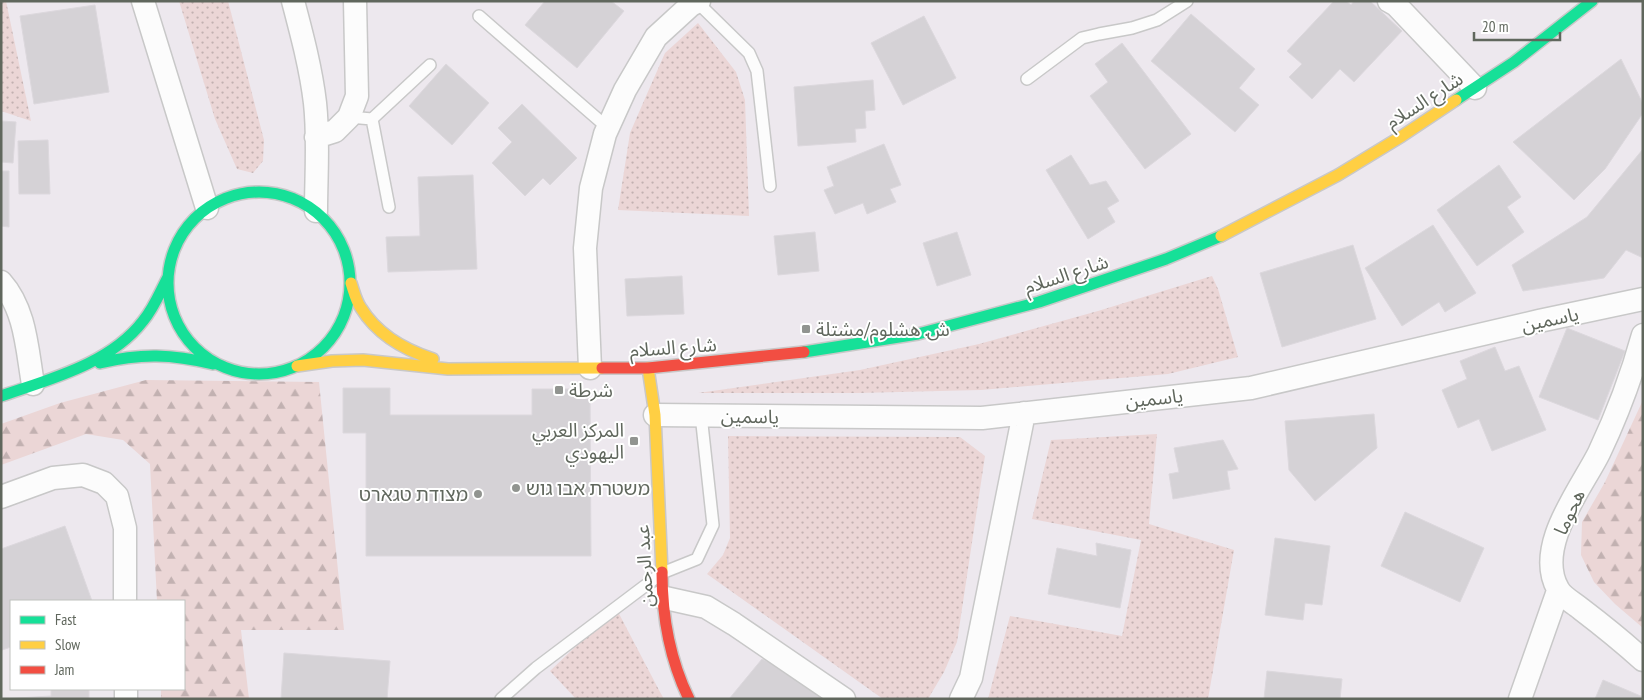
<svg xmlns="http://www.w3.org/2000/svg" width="1644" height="700" font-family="'PT Sans Narrow','Noto Sans Arabic','Noto Sans Hebrew',sans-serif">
	<defs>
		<pattern id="grass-dots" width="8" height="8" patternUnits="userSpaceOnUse" patternTransform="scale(1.25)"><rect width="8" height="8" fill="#ebd6d6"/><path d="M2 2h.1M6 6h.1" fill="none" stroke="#c2b1b1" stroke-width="1.8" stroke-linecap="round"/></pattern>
		<pattern id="forest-firs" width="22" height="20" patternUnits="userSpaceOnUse" patternTransform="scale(1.25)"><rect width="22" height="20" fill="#ebd6d6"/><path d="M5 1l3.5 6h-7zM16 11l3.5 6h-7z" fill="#c2b1b1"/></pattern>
	</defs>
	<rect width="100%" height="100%" fill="#ede8ee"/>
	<path fill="url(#grass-dots)" d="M1 1H6L31 121 1 111Z
		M179 1H228L264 140 263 161 253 173 237 169 215 119Z
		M698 23 736 72 745 100 749 216 618 210 630 133 650 87 665 53Z
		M1212 276 1218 289 1238 357 1168 374 981 390 858 393H698L860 370 979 344 1098 311Z
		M1157 434 1149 524 1234 550 1208 699H988L1010 616 1122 636 1141 540 1032 519 1051 440Z
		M728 436 960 437 985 456 957 642 944 672 928 699H883L707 574 723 555 730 538Z
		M616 608 660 692 664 699H576L550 671Z"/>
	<path fill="url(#forest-firs)" d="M146 380 319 382 344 630H241L249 699H161V689H184V601H157L150 464 123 440 86 434 1 465V424L60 403Z
		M1643 400V628L1615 604 1594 582 1581 555 1582 522 1605 482Z"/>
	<path fill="#d5d2d6" stroke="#dcd8dd" d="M545 1H611L624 11 577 68 525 25Z
		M1334 1H1346L1351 5 1354 1H1370L1402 31 1354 82 1340 69 1312 99 1289 77 1302 64 1287 51Z
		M95 5 109 92 34 104 20 16Z
		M1191 14 1255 69 1239 88 1259 105 1235 132 1151 61Z
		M924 16 956 78 903 105 871 43Z
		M1122 43 1191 134 1145 169 1090 96 1108 82 1095 64Z
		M1621 59 1643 104V113L1605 169 1574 200 1513 142Z
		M446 64 489 103 452 145 409 106Z
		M873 80 875 110 865 111 866 128 855 129 856 142 798 146 794 87Z
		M522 104 577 158 550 185 543 178 525 196 492 163 512 142 498 128Z
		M1 121 16 122 13 163 1 162Z
		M48 140 50 194H19L18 141Z
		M884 144 901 185 890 189 896 202 867 214 863 203 835 214 824 190 834 186 827 167Z
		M1643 149V258L1626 250 1604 278 1523 291 1512 265 1587 217Z
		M1071 155 1090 185 1106 181 1119 201 1107 208 1115 222 1088 239 1046 170Z
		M1499 165 1521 197 1507 207 1524 232 1477 266 1437 210Z
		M1 171H9V227L1 226Z
		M473 175 477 269 388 272 386 237 420 236 418 177Z
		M1433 225 1476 293 1445 312 1439 302 1402 326 1365 268Z
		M815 232 819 271 778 275 774 236Z
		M957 232 971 275 937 286 923 243Z
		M1353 245 1376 319 1282 347 1260 273Z
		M682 276 684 314 627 316 625 279Z
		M1567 328 1625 351 1598 420 1539 397Z
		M1495 347 1505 371 1519 366 1546 430 1492 451 1479 419 1458 428 1442 390 1467 379 1460 361Z
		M343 388H390V415H532V389H590L591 556H366V433H343Z
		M1374 414 1377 448 1315 501 1289 470 1285 421Z
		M1223 440 1238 469 1227 471 1230 489 1173 499 1169 474 1179 472 1174 448Z
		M1405 512 1484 548 1460 602 1381 566Z
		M65 526 92 601H11V647L2 650 1 549Z
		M1275 538 1330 546 1322 605 1305 603 1303 620 1265 615Z
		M1096 543 1131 550 1120 608 1048 594 1057 548 1097 556Z
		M284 653 390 661 387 699H281Z
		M762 659 780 667 827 699H729Z
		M1267 671 1342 679 1340 699H1264Z
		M1603 680 1643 697V699H1595Z
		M51 689H89V699H1L51 696Z"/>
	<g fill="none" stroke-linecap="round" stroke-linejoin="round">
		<g stroke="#c8c8c8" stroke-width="14">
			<path id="lane" d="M697 2 749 53 757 71 770 186
				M479 16 608 128
				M1027 79 1082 38 1099 34 1132 28 1157 20 1187 1
				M349 117 372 119 430 65
				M372 119 389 207
				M501 699 536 668 662 573 697 559 713 525 701 415"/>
		</g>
		<g stroke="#c8c8c8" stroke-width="25">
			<path id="street" d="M143 1 207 208
				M293 1C302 35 311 69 315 103 319 139 316 176 316 211
				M1389 1 1396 5 1475 88
				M316 137 335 131 349 117 357 96 355 1
				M1 282C26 310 27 350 33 384
				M1643 335C1632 375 1617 415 1599 453 1581 489 1534 547 1558 589 1562 597 1574 603 1581 609 1602 625 1623 642 1643 660
				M590 368 585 248 591 188 605 134 625 90 656 37 691 5 699 1
				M655 415 982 418 1251 388 1539 321 1643 299
				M1 497 53 478 83 475 104 483 117 496 125 528V601
				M661 597 706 607 734 624 844 699
				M126 689V699
				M961 699 971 678 1024 413
				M1520 699 1558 591"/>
		</g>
		<g stroke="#c9c8c8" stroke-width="14">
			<path id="fast" d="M1456 100 1514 62 1592 1
				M168 283a91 91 0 1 1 182 0a91 91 0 1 1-182 0Z
				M804 352 918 334 1039 302 1166 259 1221 236
				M100 363C141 353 172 354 213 364
				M1 396C50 379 110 364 143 321 154 308 160 292 168 277"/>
		</g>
		<g stroke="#c9c8c8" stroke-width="14">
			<path id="slow" d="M1221 236 1338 175 1402 136 1456 100
				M351 283C354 292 356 301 361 308 377 334 405 350 433 359
				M297 366 332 361 363 360 448 369 602 368
				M648 368 655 415 662 572"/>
		</g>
		<g stroke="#c9c8c8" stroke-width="14">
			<path id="jam" d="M602 368H648L804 352
				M662 572C662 617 669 658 689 699"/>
		</g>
		<use href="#lane" stroke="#fcfcfc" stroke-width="11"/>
		<use href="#street" stroke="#fcfcfc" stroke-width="22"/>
		<use href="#fast" stroke="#16e098" stroke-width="11"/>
		<use href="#slow" stroke="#ffcf43" stroke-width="11"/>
		<use href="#jam" stroke="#f24e42" stroke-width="11"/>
	</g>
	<g fill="#919490" stroke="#fff" stroke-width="2">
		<rect x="801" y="324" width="10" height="10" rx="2.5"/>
		<rect x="554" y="385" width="10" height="10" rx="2.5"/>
		<rect x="629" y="436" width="10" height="10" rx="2.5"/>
		<circle cx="516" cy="488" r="5"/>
		<circle cx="478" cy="494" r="5"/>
	</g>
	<g text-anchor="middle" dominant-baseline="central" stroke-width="4" stroke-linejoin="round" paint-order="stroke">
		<g font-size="19" fill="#60675d" stroke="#fff">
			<text transform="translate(1424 100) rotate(-33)">شارع السلام</text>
			<text transform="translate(1066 274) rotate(-18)">شارع السلام</text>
			<text transform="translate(1550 319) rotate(-12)">ياسمين</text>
			<text transform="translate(673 347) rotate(-4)">شارع السلام</text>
			<text transform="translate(1154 398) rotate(-6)">ياسمين</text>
			<text transform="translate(750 416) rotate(1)">ياسمين</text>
			<text transform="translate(1569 512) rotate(-65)">هحوما</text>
			<text transform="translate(644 566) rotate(-93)">عبد الرحمن</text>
		</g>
		<g font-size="19" fill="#60675d" stroke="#fff" text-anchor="start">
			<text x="816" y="329">ش. هشلوم/مشتلة</text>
			<text x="569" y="390">شرطة</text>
			<text x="624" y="430" text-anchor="end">المركز العربي<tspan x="624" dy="22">اليهودي</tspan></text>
			<text x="526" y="488">משטרת אבו גוש</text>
			<text x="468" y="494" text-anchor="end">מצודת טגארט</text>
		</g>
	</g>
	<rect width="1644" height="700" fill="none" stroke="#60675d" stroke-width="5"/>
	<rect x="10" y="600" width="175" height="90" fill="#ffffff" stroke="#bfc2be"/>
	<rect x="20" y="616" width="25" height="8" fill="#16e098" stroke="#bfc2be"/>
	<text x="55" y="625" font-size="15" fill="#60675d">Fast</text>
	<rect x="20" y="641" width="25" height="8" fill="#ffcf43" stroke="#bfc2be"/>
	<text x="55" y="650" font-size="15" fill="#60675d">Slow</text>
	<rect x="20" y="666" width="25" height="8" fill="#f24e42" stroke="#bfc2be"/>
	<text x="55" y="675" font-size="15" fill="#60675d">Jam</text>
	<path d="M1474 32v8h86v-8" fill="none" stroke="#60675d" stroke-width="2.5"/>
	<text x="1482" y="32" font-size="15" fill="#60675d" stroke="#ffffff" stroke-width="4" paint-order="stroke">20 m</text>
</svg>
